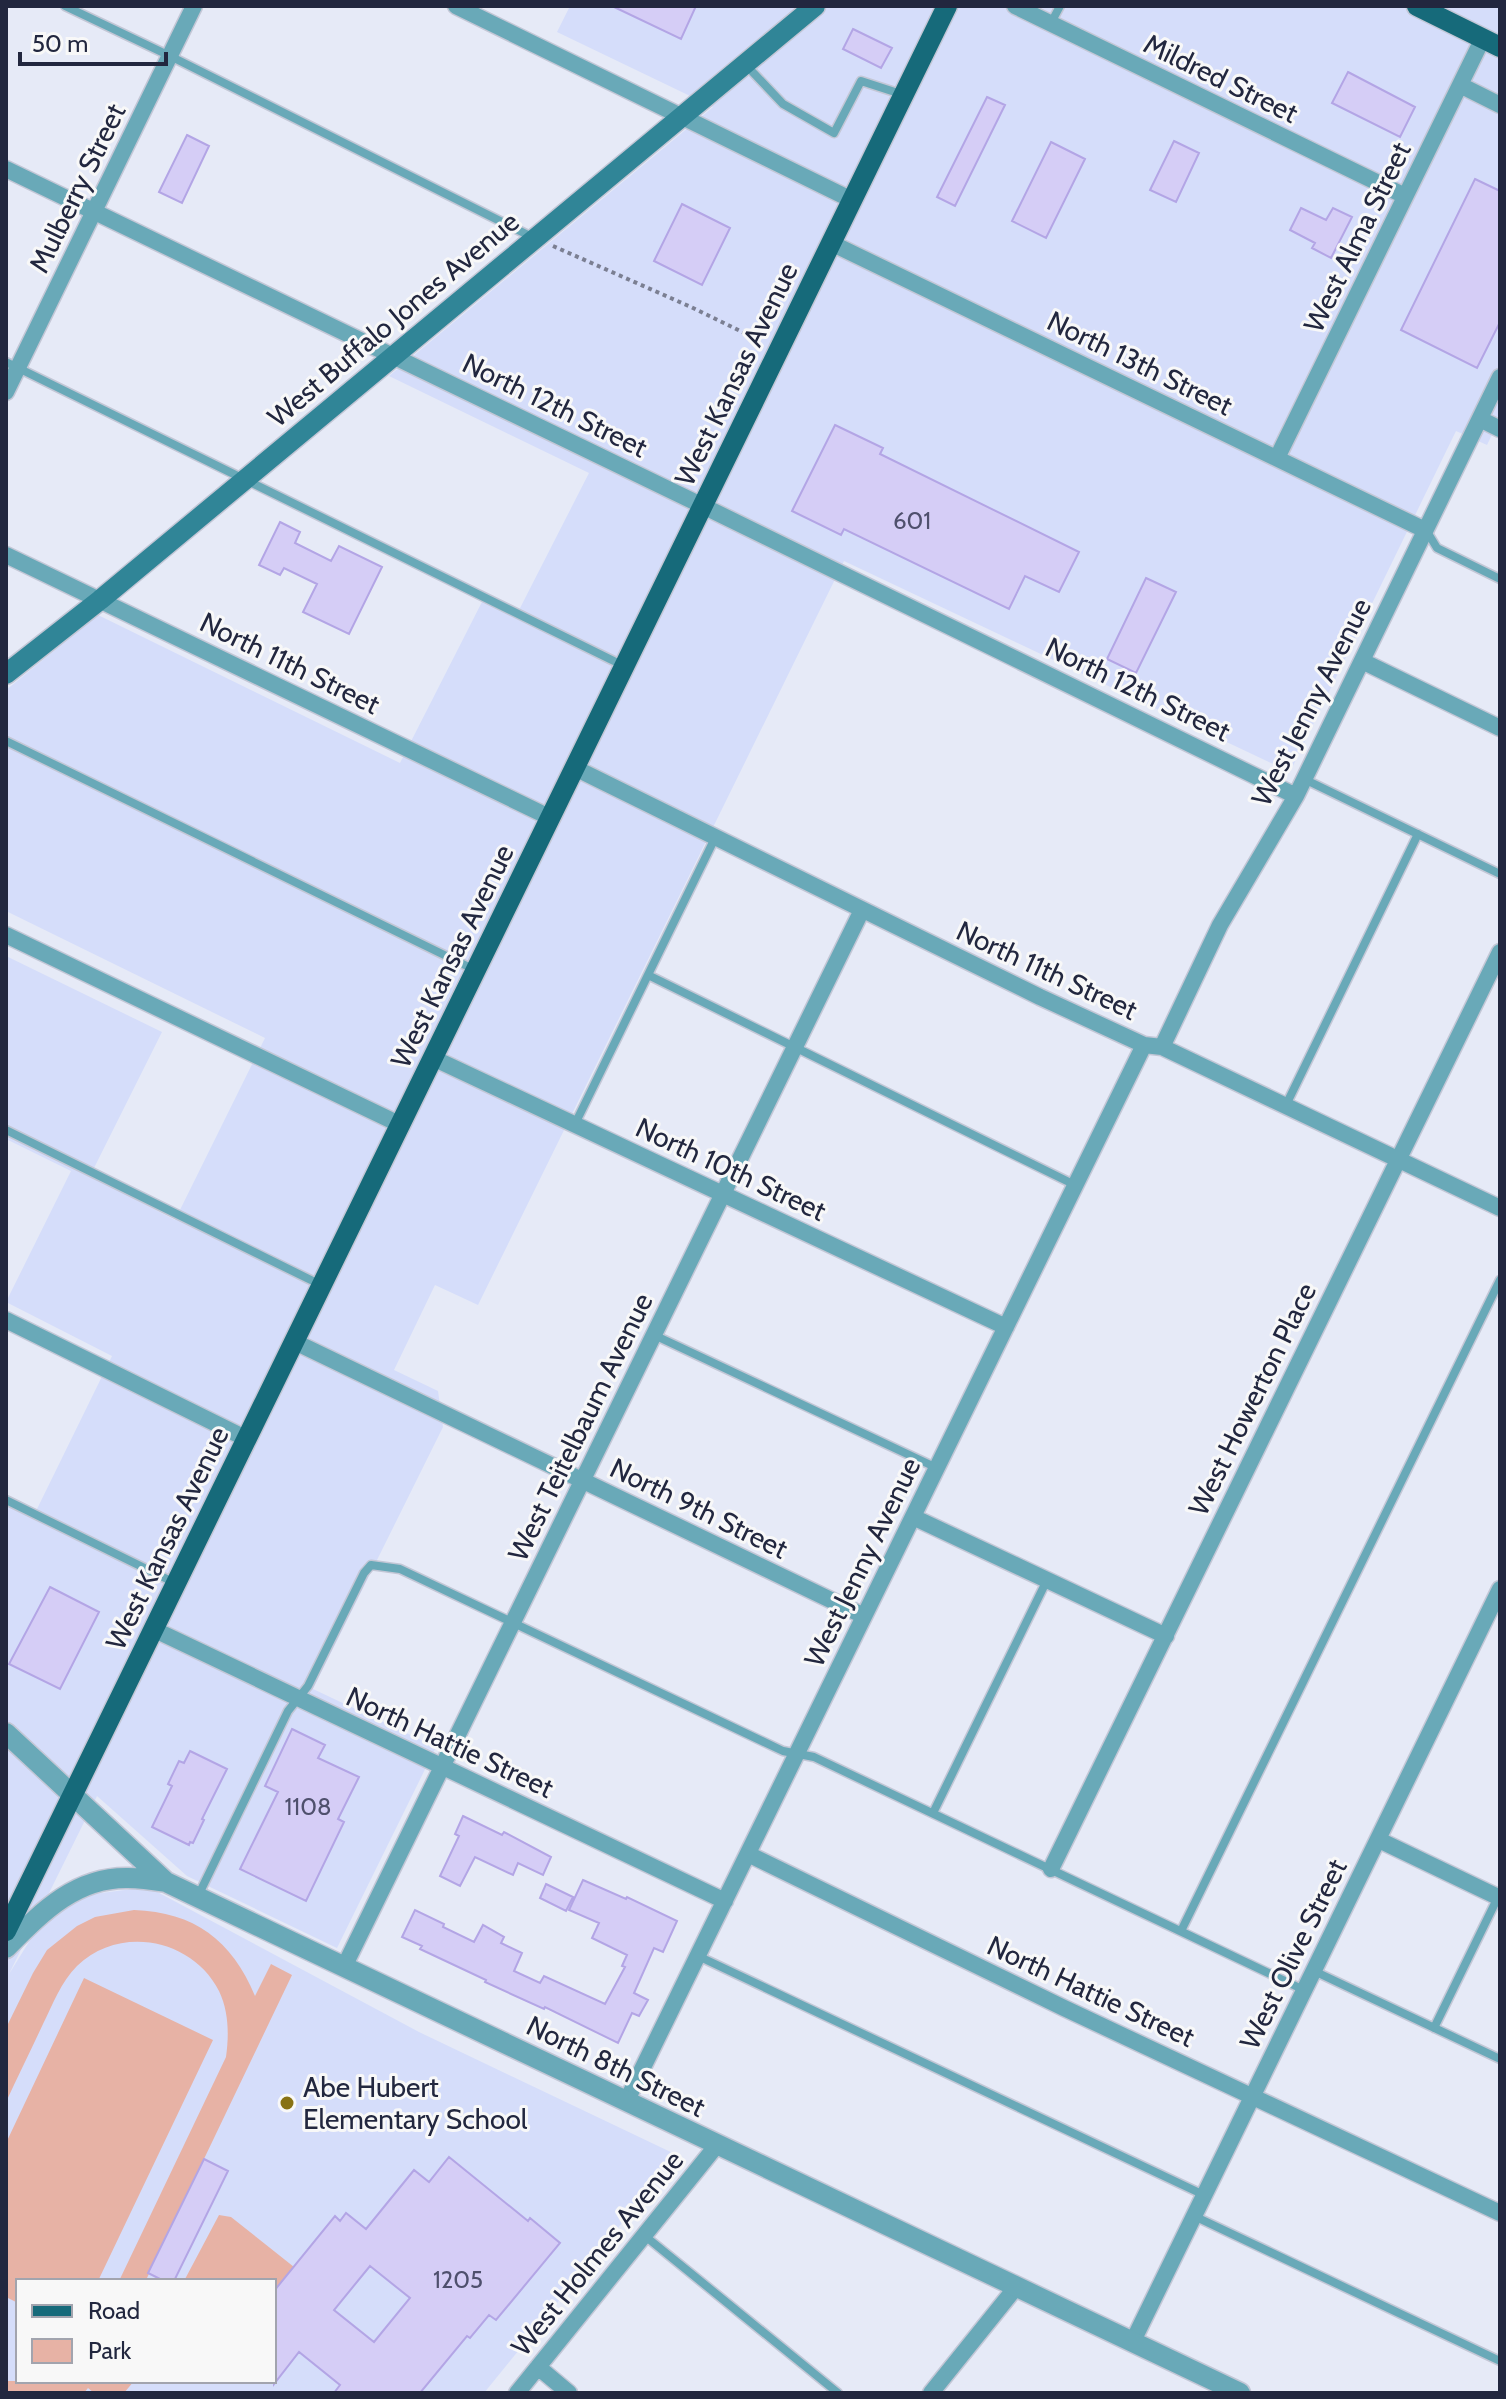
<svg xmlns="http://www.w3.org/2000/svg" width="1506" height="2399" font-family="Cabin,sans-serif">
	<rect width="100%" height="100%" fill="#e6eaf7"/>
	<path fill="#d5ddfa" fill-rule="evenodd" d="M570 6H1500V418L1487 445 1456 431 1290 772 844 561 478 1305 435 1285 394 1370 438 1391 443 1427 313 1689 436 1747 337 1948 187 1876 97 1796 9 1974 35 1932 78 1896 148 1887 419 2032 677 2155 484 2393H6V1502L37 1509 112 1356 6 1302 71 1171 6 1139V956L162 1032 90 1176 175 1220 265 1038 6 911V690L98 615 400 763 484 598 517 614 589 473 389 376 713 107 557 32ZM18 2281H274V2381H18Z"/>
	<path fill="#e7b2a5" d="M134 1910C194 1912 232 1940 255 1996L271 1964 292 1975 147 2278 152 2281H119L226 2057C229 2035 229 2012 219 1991 193 1939 120 1924 77 1966 61 1982 53 2004 43 2024 31 2050 18 2076 6 2102V2028L33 1973 47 1950 77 1926 95 1917Z
		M84 1978 213 2040 98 2281H18V2303L6 2297V2143Z
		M219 2215 231 2217 294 2267 274 2291V2281H184Z
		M134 2381 124 2393H94L88 2388 84 2393H6V2381Z"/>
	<path fill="#d5cdf6" stroke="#b3a5e5" stroke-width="2" fill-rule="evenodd" d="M612 6H696L681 39Z
		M853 29 892 48 881 68 843 49Z
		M1348 72 1415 107 1400 137 1332 103Z
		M987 97 1005 105 955 206 937 197Z
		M187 135 209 146 182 203 159 192Z
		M1174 141 1199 153 1176 202 1150 190Z
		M1051 142 1085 159 1046 238 1012 221Z
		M1475 179 1500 191V322L1477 368 1401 330Z
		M682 204 730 228 702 285 654 261Z
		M1301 208 1326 220 1333 208 1352 217 1331 258 1312 248 1315 243 1290 230Z
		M835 425 883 448 880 454 1079 552 1059 592 1025 576 1009 609 844 529 841 535 792 511Z
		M280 522 300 532 295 543 331 561 339 546 382 567 349 634 303 612 317 584 284 568 280 575 259 565Z
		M1146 578 1176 592 1136 673 1107 659Z
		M50 1587 99 1612 60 1689 9 1664Z
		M292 1729 325 1745 318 1758 359 1777 338 1819 344 1822 306 1901 240 1869 278 1792 265 1786Z
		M190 1751 227 1769 202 1819 204 1820 193 1843 190 1842 189 1845 152 1827 172 1786 168 1784 179 1761 184 1763Z
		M463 1816 502 1835 504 1832 551 1857 543 1875 518 1863 513 1875 475 1857 460 1886 440 1876 459 1836 455 1834Z
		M583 1880 626 1899 627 1897 677 1921 663 1952 654 1948 634 1993 648 2000 639 2016 632 2013 618 2043 545 2007 544 2009 485 1982 486 1980 420 1949 422 1946 402 1937 415 1910 444 1924 443 1927 474 1942 483 1925 504 1937 501 1943 522 1953 514 1971 540 1983 544 1976 605 2004 625 1967 622 1966 627 1955 592 1938 599 1923 569 1910Z
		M546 1884 573 1897 566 1911 540 1898Z
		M449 2157 528 2221 530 2218 560 2243 496 2320 489 2315 470 2338 467 2336 420 2393H334L340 2385 299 2352 274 2384V2291L335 2216 340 2221 346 2213 366 2229 414 2170 429 2182ZM370 2266 410 2298 374 2342 334 2310Z
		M204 2159 228 2171 174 2281H164L148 2273Z"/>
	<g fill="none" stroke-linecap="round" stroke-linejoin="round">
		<g stroke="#c3c7d6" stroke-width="11">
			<path id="service" d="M65 6 170 56 534 238
				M1051 23 1060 6
				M745 64 783 104 834 133 861 81 901 94
				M6 362 624 666
				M1426 530 1437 548 1500 579
				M6 741 475 970
				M1304 779 1500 874
				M648 975 1075 1185
				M1286 1105 1418 834
				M575 1124 715 838
				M6 1130 321 1285
				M654 1335 937 1468
				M6 1500 175 1583
				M933 1813 1047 1580
				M198 1896 288 1711 308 1686 364 1573 371 1565 400 1569 783 1751 814 1757 1304 1990
				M1181 1931 1500 1280
				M698 1956 1204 2195
				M1314 1971 1500 2059
				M1434 2028 1498 1897
				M1194 2216 1500 2361
				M645 2236 838 2393"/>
		</g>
		<g stroke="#c3c7d6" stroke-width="19">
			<path id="minor" d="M456 6 852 200
				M1015 6 1405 196
				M1460 85 1500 105
				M6 169 703 506 1296 796
				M831 243 1425 530
				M6 392 194 6
				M1480 419 1500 429
				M1277 458 1483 38
				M6 555 551 818
				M1362 661 1500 728
				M575 768 1040 997 1144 1045 1162 1047 1500 1208
				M6 935 401 1125
				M1162 1047 1220 925 1296 796 1500 377
				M433 1058 1006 1327
				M6 1320 247 1439
				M295 1342 864 1616
				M913 1517 1166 1636
				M153 1629 725 1901
				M1379 1840 1500 1898
				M748 1854 1064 2008 1500 2213
				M1051 1869 1500 952
				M344 1967 862 910
				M627 2100 1144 1045
				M1133 2341 1500 1589
				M538 2367 569 2393
				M517 2393 717 2145
				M931 2393 1017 2286"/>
		</g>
		<g stroke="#c3c7d6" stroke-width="23">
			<path id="tertiary" d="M6 1733 166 1882 1240 2393
				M6 1948C41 1913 75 1877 128 1878 141 1878 154 1880 166 1882"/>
		</g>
		<g stroke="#c3c7d6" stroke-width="23">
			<path id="secondary" d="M6 674 100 600 815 6"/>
		</g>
		<g stroke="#c3c7d6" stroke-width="23">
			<path id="primary" d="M1417 6 1500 47
				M6 1931 947 6"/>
		</g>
		<path stroke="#7b7f92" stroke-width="4" stroke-dasharray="4 4" stroke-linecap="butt" d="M553 246 691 307 763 342"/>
		<use href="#service" stroke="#69a9b8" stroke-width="8"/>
		<use href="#minor" stroke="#69a9b8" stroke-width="16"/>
		<use href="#tertiary" stroke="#69a9b8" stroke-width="20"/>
		<use href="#secondary" stroke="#308597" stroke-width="20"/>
		<use href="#primary" stroke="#166a7a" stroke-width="20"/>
	</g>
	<circle fill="#887214" stroke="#f8f8f8" stroke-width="3" cx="287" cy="2103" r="8"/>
	<g text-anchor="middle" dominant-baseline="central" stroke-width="6" stroke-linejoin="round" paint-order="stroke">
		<g font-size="24" fill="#4f506d">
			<text x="912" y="520">601</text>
			<text x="308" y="1806">1108</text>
			<text x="458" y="2279">1205</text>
		</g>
		<g font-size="28" fill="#22273f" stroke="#f8f8f8">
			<text transform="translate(1221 78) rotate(26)">Mildred Street</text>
			<text transform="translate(77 188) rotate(-64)">Mulberry Street</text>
			<text transform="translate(1357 237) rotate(-64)">West Alma Street</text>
			<text transform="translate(393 319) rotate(-40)">West Buffalo Jones Avenue</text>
			<text transform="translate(1140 363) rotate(26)">North 13th Street</text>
			<text transform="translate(736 374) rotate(-64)">West Kansas Avenue</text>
			<text transform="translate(555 405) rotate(26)">North 12th Street</text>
			<text transform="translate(290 663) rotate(26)">North 11th Street</text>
			<text transform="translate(1138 689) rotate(26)">North 12th Street</text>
			<text transform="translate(1311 702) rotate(-63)">West Jenny Avenue</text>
			<text transform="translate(452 956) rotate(-64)">West Kansas Avenue</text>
			<text transform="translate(1047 970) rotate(25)">North 11th Street</text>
			<text transform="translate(731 1169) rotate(25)">North 10th Street</text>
			<text transform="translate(1252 1399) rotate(-64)">West Howerton Place</text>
			<text transform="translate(580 1427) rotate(-64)">West Teitelbaum Avenue</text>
			<text transform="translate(699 1508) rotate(26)">North 9th Street</text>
			<text transform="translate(167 1538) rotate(-64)">West Kansas Avenue</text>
			<text transform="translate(862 1562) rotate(-64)">West Jenny Avenue</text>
			<text transform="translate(450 1742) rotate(25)">North Hattie Street</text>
			<text transform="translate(1293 1954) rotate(-64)">West Olive Street</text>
			<text transform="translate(1091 1991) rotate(25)">North Hattie Street</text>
			<text transform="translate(616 2066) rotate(26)">North 8th Street</text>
			<text transform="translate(597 2253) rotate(-51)">West Holmes Avenue</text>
		</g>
		<g font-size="28" fill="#22273f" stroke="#f8f8f8" text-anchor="start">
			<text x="303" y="2087">Abe Hubert<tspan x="303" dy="32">Elementary School</tspan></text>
		</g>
	</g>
	<rect width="1506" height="2399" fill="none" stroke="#22273f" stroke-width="16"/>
	<rect x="16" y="2279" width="260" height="104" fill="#f8f8f8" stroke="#a2a4ae" stroke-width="2"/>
	<rect x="32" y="2305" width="40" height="12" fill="#166a7a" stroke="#a2a4ae" stroke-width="2"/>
	<text x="88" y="2319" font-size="24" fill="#22273f">Road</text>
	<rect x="32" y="2339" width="40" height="24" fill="#e7b2a5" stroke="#a2a4ae" stroke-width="2"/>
	<text x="88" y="2359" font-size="24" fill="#22273f">Park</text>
	<path d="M20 52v12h146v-12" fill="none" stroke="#22273f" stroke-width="4"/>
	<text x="32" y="52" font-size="24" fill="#22273f" stroke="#f8f8f8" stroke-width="6" paint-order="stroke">50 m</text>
</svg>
